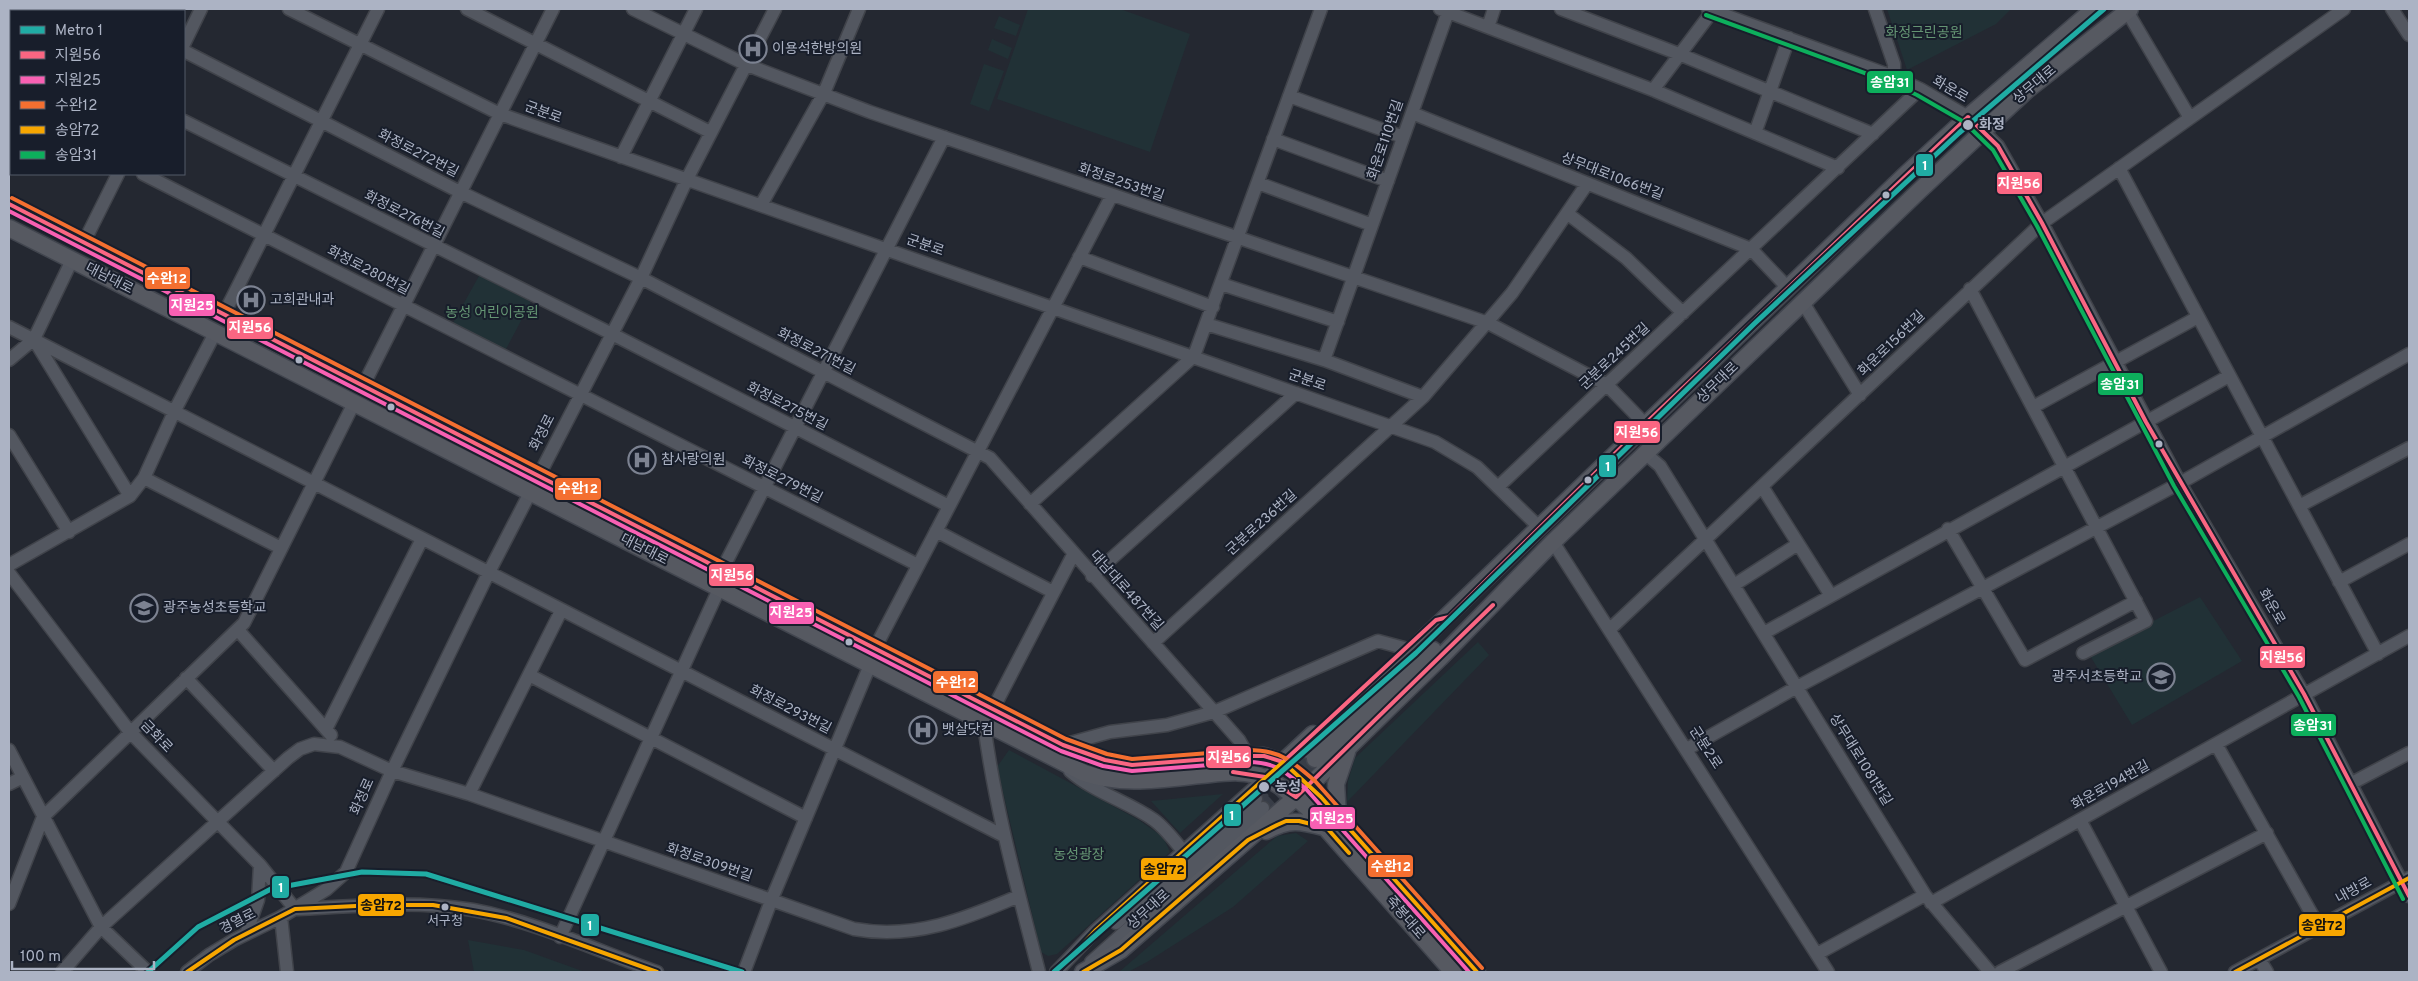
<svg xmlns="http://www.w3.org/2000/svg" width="2418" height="981" font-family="Overpass,'Noto Sans KR',sans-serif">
	<rect width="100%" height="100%" fill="#242831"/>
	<path fill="#213136" d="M1028 9H1120L1190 34 1150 152 997 99Z
		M1887 9H2011L1996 24 1907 70Z
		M999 16 1020 25 1016 36 994 28Z
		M992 39 1012 48 1008 59 988 50Z
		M984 64 1004 71 989 111 970 104Z
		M480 274 531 302 505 351 453 323Z
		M2200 597 2242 661 2132 725 2089 654Z
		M1478 642 1489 655 1347 802 1348 781 1355 758Z
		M1009 750 1139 820 1163 837 1170 852 1057 954 1048 956 1041 952 997 767Z
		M1223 794 1180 833 1151 801Z
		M1296 833 1308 841 1233 907 1147 962 1128 972H1119L1277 836Z
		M468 940 524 950 585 972H474Z"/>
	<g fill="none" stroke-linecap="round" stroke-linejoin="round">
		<path stroke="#383d47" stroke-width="12" stroke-dasharray="12 6" stroke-linecap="butt" d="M1256 799 1308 750
			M1263 808 1315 759"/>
		<g stroke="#40434a" stroke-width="15">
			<path id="minor" d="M99 9 104 11
				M289 9 500 114 1435 442 1477 467 1539 527
				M467 9 710 132
				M633 9 747 65 870 112 1488 323 1607 385 1645 424
				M1440 9 1653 90 1838 168
				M1561 9 1679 54 1873 134
				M1708 9 1894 77 1920 89 1968 117 1998 146 2042 223 2180 483 2304 694 2409 896
				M1875 9 1894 64V77
				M2392 9 2409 35
				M66 11 68 9
				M2127 11 2190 118
				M1488 27 1494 9
				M9 33 11 34
				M184 44 201 9
				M184 51 460 192 641 278 990 458 1239 740 1248 756
				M1653 90 1714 9
				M1289 96 1403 137
				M9 106 11 107
				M1412 113 1751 249 1788 288
				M184 121 612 334 949 506
				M9 126 11 121
				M1755 133 1789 38
				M1273 139 1388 181
				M621 157 696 9
				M2119 168 2378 654
				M143 174 918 565
				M1258 183 1372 225
				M761 205 824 93 859 9
				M1568 214 1626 258 1683 313
				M84 242 118 174
				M1079 257 1213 307
				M1221 284 1338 322
				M1970 289 2146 621 2083 653
				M1802 301 1860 395
				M224 314 378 9
				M1206 324 1324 360 1423 397
				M9 327 1004 836
				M35 341 130 496
				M9 360 34 339 72 260
				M1324 360 1449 9
				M363 386 553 9
				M2033 407 2198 317
				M9 435 69 532
				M1646 454 1660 466 1925 895 1990 972
				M144 478 281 548
				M1499 486 1920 89
				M1763 488 1830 594
				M1030 504 1194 356 1321 9
				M2299 506 2409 448
				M1948 529 2025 660 2136 601
				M936 531 1053 592
				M1553 542 1828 972
				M9 565 130 496 144 478 175 410 215 333
				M722 570 944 137
				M9 573 130 732 260 865 295 909
				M1092 576 1296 393
				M2339 582 2409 544
				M1734 585 1798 544
				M1610 629 2042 223 2344 9
				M238 630 331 735
				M1764 633 2229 376
				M1153 643 1423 397 1512 293 1587 184
				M875 648 1112 195
				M529 675 806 818
				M186 678 274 771
				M993 709 1073 555
				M984 724C995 809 1018 890 1039 972
				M326 729 422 539
				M2216 744 2319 927
				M1063 745 1110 732 1167 725 1214 712 1378 641 1404 648
				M1687 749 1797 687 2180 483 2409 354
				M9 750 101 927 148 972
				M1070 771C1095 793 1127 801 1154 820 1165 828 1174 840 1183 851
				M2352 783 2409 753
				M9 784 23 777
				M469 794 561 611
				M2080 820 2161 972
				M1931 903 2409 636
				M9 904 43 817 244 623 354 403
				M298 909C356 906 415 900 473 910 534 921 598 951 657 972
				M281 917 287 972
				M1116 923 1256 799
				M246 934 258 900 260 865
				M560 937 719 589
				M1817 954 1925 895
				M2259 959 2267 972
				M1091 962 1263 808
				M62 972 101 927 288 758 300 749 314 744 340 747 392 771 469 794 854 929C914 940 965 919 1019 896
				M187 972 209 955 234 940 281 917 327 889 346 872 392 771 488 574 641 278 687 179 775 9
				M744 972 771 901 870 665
				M1056 972 1096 930 1283 762
				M2000 972 2267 833
				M2235 972 2409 878"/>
		</g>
		<g stroke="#41454e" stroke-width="19">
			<path id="major" d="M9 204 1063 745C1086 754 1107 763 1132 765L1248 756H1264L1283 762 1310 785 1477 972
				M9 228 1084 773C1121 786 1163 779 1201 775 1222 773 1245 769 1265 778 1281 785 1296 797 1308 808L1453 972
				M1308 750 1904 176 1968 117 2094 9
				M1315 759 1433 650
				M1283 762 1313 734
				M1338 817 1336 784 1347 752
				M1266 831C1291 818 1300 821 1327 828
				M1083 972 1121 950 1310 785 1440 658 1553 542 1919 191 2026 91 2130 9"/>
		</g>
		<use href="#minor" stroke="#535760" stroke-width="12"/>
		<use href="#major" stroke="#565961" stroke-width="16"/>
		<g stroke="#181e2b" stroke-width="8">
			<path id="bus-1" d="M9 204 1063 745 1105 760 1132 765 1248 756H1264L1283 762 1436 620 1449 617 1645 424 1968 117 1998 146 2042 223 2146 422 2304 694 2409 896
				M1233 772 1265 777 1296 797 1493 605"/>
		</g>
		<g stroke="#181e2b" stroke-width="8">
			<path id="bus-2" d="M9 211 1061 751 1103 766 1132 771 1248 762C1276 762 1285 772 1306 789L1469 972"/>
		</g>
		<g stroke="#181e2b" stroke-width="8">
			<path id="bus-3" d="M12 198 1066 739 1107 754 1132 759 1248 750C1280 750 1292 761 1315 781L1482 968"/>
		</g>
		<g stroke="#181e2b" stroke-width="8">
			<path id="bus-4" d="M187 972 234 940 295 909 376 905H433L506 918 657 972
				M1056 972 1096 930 1283 762 1321 797 1477 972
				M1083 972 1121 950 1248 840 1277 825 1286 821H1299L1327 828 1349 853
				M2235 972 2409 878"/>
		</g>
		<g stroke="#181e2b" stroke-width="8">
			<path id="bus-5" d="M1706 15 1892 83 1917 95 1964 122 1993 150 2037 226 2174 486 2299 697 2403 899"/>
		</g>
		<use href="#bus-1" stroke="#fa6682" stroke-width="4"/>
		<use href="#bus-2" stroke="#f860b3" stroke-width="4"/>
		<use href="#bus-3" stroke="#f46f30" stroke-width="4"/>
		<use href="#bus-4" stroke="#f7a600" stroke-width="4"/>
		<use href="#bus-5" stroke="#0daf5c" stroke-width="4"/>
		<g stroke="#181e2b" stroke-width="9">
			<path id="metro-1" d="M148 972 198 927 271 889 362 872 426 874 742 972
				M1054 972 1416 653 1754 324 1959 133 2104 9"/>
		</g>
		<use href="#metro-1" stroke="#20aca4" stroke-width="5"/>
	</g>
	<defs>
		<g id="hospital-ring" transform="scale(1.4375)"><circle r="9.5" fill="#181e2b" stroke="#7c8291" stroke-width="1.5"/><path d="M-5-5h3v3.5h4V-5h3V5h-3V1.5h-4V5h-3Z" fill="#7c8291"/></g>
		<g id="school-ring" transform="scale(1.4375)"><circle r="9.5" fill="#181e2b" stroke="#7c8291" stroke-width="1.5"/><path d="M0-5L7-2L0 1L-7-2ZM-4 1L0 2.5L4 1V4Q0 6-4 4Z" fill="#7c8291"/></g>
	</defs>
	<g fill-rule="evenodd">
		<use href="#hospital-ring" x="753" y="49"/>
		<use href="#hospital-ring" x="251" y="300"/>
		<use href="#hospital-ring" x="642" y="460"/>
		<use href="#school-ring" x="144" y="608"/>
		<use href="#school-ring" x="2161" y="677"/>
		<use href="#hospital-ring" x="923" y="730"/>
	</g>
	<g fill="#acb3c4" stroke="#181e2b" stroke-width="2">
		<circle cx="1968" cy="125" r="6"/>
		<circle cx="1886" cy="195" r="4.5"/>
		<circle cx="299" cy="360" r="4.5"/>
		<circle cx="391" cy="407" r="4.5"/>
		<circle cx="2159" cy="444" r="4.5"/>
		<circle cx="1588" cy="480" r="4.5"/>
		<circle cx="849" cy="642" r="4.5"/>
		<circle cx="1264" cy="787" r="6"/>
		<circle cx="445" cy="907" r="4.5"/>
	</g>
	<g text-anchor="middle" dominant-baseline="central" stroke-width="4" stroke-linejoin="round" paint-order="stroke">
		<g font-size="13" fill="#acb3c4" stroke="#181e2b">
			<text x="445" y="922">서구청</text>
		</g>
		<g font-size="14" fill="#649473" stroke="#181e2b">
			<text x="1924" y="33">화정근린공원</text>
			<text x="492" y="313">농성 어린이공원</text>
			<text x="1079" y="855">농성광장</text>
		</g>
		<g font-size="14" fill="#acb3c4" stroke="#181e2b" text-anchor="start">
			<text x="772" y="49">이용석한방의원</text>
			<text x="270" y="300">고희관내과</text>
			<text x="661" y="460">참사랑의원</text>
			<text x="163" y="608">광주농성초등학교</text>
			<text x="2142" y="677" text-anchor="end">광주서초등학교</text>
			<text x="942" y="730">뱃살닷컴</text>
		</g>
		<g font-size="14" fill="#acb3c4" stroke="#181e2b">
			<text transform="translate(2035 85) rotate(-40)">상무대로</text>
			<text transform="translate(1950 90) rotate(30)">화운로</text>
			<text transform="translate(543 113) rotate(20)">군분로</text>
			<text transform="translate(1386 140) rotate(-71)">화운로110번길</text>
			<text transform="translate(418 154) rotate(27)">화정로272번길</text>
			<text transform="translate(1612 177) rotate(21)">상무대로1066번길</text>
			<text transform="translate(1121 183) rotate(19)">화정로253번길</text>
			<text transform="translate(404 215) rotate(27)">화정로276번길</text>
			<text transform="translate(925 246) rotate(19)">군분로</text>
			<text transform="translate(368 271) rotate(27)">화정로280번길</text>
			<text transform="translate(109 279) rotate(27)">대남대로</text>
			<text transform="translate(1892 344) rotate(-44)">화운로156번길</text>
			<text transform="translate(816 352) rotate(27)">화정로271번길</text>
			<text transform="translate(1615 357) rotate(-43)">군분로245번길</text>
			<text transform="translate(1307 381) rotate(19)">군분로</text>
			<text transform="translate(1718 383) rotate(-44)">상무대로</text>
			<text transform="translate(787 407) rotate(27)">화정로275번길</text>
			<text transform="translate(543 433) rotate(-63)">화정로</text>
			<text transform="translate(782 480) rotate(27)">화정로279번길</text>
			<text transform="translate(1262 523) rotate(-42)">군분로236번길</text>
			<text transform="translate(644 550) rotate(27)">대남대로</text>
			<text transform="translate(1126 591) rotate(48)">대남대로487번길</text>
			<text transform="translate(2271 607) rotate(60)">화운로</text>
			<text transform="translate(790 710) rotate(27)">화정로293번길</text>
			<text transform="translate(156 737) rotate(46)">금화로</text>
			<text transform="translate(1705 748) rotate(57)">군분2로</text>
			<text transform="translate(1860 760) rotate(58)">상무대로1081번길</text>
			<text transform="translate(2111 786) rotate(-29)">화운로194번길</text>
			<text transform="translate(363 797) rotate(-66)">화정로</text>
			<text transform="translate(709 863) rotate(19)">화정로309번길</text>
			<text transform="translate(2354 891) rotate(-29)">내방로</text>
			<text transform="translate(1149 910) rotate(-42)">상무대로</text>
			<text transform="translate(1405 918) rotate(49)">죽봉대로</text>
			<text transform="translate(238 922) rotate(-27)">경열로</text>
		</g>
		<g font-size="14" font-weight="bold" fill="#acb3c4" stroke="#181e2b" text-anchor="start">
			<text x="1979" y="125">화정</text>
			<text x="1275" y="787">농성</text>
		</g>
	</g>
	<g stroke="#181e2b" stroke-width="2">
		<rect x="1866" y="70" width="48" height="24" rx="5" fill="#0daf5c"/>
		<rect x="1915" y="153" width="19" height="24" rx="5" fill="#20aca4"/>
		<rect x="1996" y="171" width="47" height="24" rx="5" fill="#fa6682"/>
		<rect x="144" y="266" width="47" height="24" rx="5" fill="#f46f30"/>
		<rect x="168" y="293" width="48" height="24" rx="5" fill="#f860b3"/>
		<rect x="226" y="316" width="48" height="24" rx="5" fill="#fa6682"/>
		<rect x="2097" y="372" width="47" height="24" rx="5" fill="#0daf5c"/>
		<rect x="1613" y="420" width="48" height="24" rx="5" fill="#fa6682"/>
		<rect x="1598" y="454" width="19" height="24" rx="5" fill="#20aca4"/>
		<rect x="554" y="477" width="48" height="24" rx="5" fill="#f46f30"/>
		<rect x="708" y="563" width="47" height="24" rx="5" fill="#fa6682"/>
		<rect x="768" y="601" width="47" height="24" rx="5" fill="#f860b3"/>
		<rect x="2259" y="645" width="47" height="24" rx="5" fill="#fa6682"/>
		<rect x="932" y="670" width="47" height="24" rx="5" fill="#f46f30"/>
		<rect x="2290" y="713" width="47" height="24" rx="5" fill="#0daf5c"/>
		<rect x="1205" y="745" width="47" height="24" rx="5" fill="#fa6682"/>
		<rect x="1223" y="803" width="19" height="24" rx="5" fill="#20aca4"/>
		<rect x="1309" y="806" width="47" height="24" rx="5" fill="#f860b3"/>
		<rect x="1367" y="854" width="47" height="24" rx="5" fill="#f46f30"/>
		<rect x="1140" y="857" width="47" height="24" rx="5" fill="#f7a600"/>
		<rect x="271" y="875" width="19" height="24" rx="5" fill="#20aca4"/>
		<rect x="357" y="893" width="48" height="24" rx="5" fill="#f7a600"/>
		<rect x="580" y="913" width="20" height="24" rx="5" fill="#20aca4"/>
		<rect x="2298" y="913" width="48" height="24" rx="5" fill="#f7a600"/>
	</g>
	<g font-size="14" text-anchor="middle" font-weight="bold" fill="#fff">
		<text x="1890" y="87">송암31</text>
		<text x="1925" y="170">1</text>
		<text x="2019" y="188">지원56</text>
		<text x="167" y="283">수완12</text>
		<text x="192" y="310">지원25</text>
		<text x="250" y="332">지원56</text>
		<text x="2120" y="389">송암31</text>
		<text x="1637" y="437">지원56</text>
		<text x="1608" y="471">1</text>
		<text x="578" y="493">수완12</text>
		<text x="732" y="580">지원56</text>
		<text x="791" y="617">지원25</text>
		<text x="2282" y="662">지원56</text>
		<text x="956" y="687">수완12</text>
		<text x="2313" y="730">송암31</text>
		<text x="1229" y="762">지원56</text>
		<text x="1232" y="820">1</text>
		<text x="1332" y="823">지원25</text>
		<text x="1391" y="871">수완12</text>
		<text x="281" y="892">1</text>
		<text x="590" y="930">1</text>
	</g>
	<g font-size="14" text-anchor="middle" font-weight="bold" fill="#111">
		<text x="1164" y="874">송암72</text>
		<text x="381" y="910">송암72</text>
		<text x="2322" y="930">송암72</text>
	</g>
	<rect width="2418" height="981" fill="none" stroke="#acb3c4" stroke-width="20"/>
	<rect x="10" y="10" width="175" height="165" fill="#181e2b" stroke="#535a68"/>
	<rect x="20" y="26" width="25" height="8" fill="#20aca4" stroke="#535a68"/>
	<text x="55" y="35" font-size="15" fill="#acb3c4">Metro 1</text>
	<rect x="20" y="51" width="25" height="8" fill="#fa6682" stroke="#535a68"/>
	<text x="55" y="60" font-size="15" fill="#acb3c4">지원56</text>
	<rect x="20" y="76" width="25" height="8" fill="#f860b3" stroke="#535a68"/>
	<text x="55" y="85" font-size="15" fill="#acb3c4">지원25</text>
	<rect x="20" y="101" width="25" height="8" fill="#f46f30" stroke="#535a68"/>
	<text x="55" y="110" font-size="15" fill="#acb3c4">수완12</text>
	<rect x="20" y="126" width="25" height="8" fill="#f7a600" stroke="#535a68"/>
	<text x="55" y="135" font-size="15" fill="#acb3c4">송암72</text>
	<rect x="20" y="151" width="25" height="8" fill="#0daf5c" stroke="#535a68"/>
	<text x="55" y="160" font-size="15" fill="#acb3c4">송암31</text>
	<path d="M12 961v8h142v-8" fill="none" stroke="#acb3c4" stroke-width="2.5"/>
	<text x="20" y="961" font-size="15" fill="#acb3c4" stroke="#181e2b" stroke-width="4" paint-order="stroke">100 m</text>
</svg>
